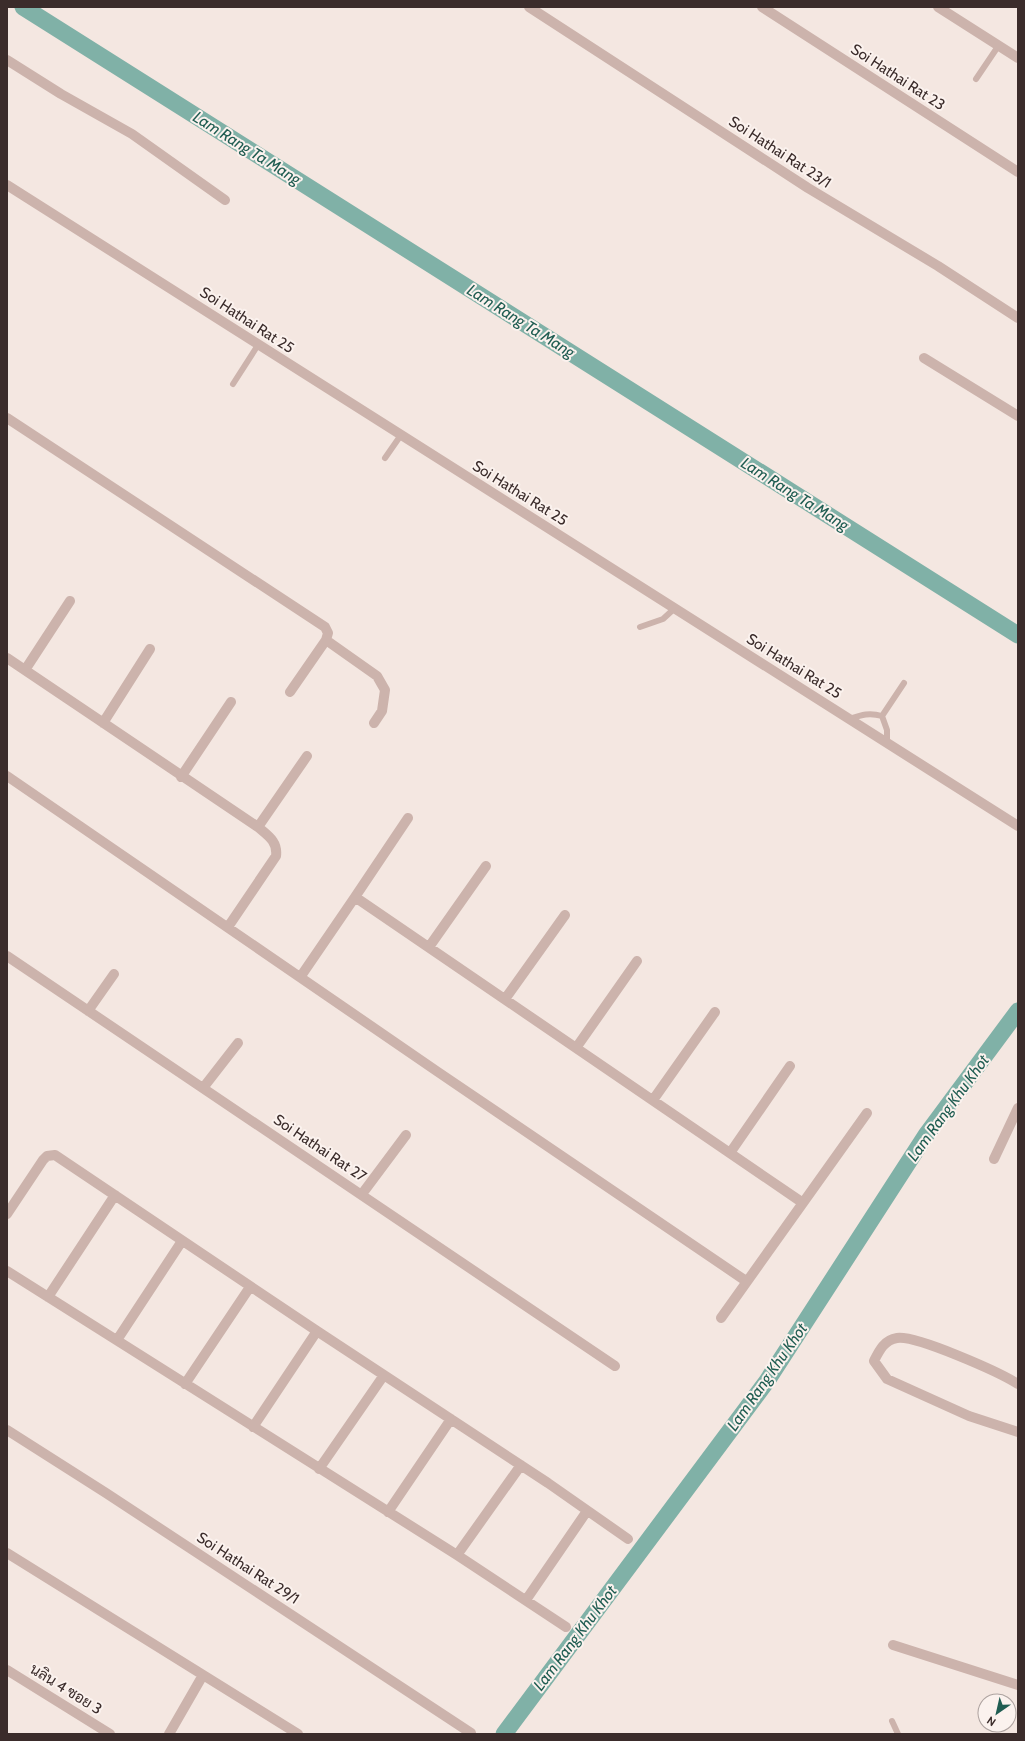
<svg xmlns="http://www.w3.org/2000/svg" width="1025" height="1741" font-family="Cabin,Sarabun,sans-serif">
	<rect width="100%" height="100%" fill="#f4e7e1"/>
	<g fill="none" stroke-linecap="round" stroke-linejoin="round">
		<path stroke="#80b1a7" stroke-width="17" d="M23 7 1018 635
			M504 1734 767 1381 926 1135 1018 1011"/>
		<path stroke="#ccb3ac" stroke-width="6" d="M976 79 999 45
			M233 384 258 345
			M385 458 401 435
			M640 627 663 619 675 608
			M849 719C861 715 869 712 882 716
			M887 743V730L882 716 904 683
			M892 1721 898 1734"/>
		<path stroke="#ccb3ac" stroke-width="10" d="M529 7 808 188 938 266 1018 318
			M762 7 1018 172
			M938 7 1018 58
			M7 60 61 94 132 134 225 200
			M7 185 1018 826
			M924 358 1018 416
			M7 418 325 627 328 633 326 640 290 692
			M326 640 377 676 385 690 382 711 374 723
			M7 658 258 827C267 835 278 841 276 856L228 927
			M25 670 70 601
			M103 723 150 649
			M7 776 438 1072 746 1281
			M181 777 231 702
			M258 827 307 756
			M355 897 408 818
			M429 947 486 866
			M7 956 615 1366
			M301 976 355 897 803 1203
			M505 999 565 915
			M88 1011 114 974
			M576 1048 637 961
			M203 1088 238 1043
			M653 1100 715 1012
			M730 1153 790 1066
			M994 1159 1018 1108
			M362 1194 406 1135
			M7 1214 43 1160 47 1156 55 1155 317 1331 548 1483 628 1539
			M7 1271 457 1555 566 1627
			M48 1297 115 1195
			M721 1318 867 1113
			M117 1340 182 1241
			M185 1384 250 1287
			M1018 1384C999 1372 916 1335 897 1338 884 1340 879 1351 874 1361L887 1379 969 1416 1018 1432
			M253 1427 317 1331
			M7 1430 106 1493 471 1733
			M319 1469 384 1375
			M388 1512 451 1419
			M7 1553 298 1734
			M457 1555 521 1465
			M526 1600 587 1511
			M893 1645 1018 1685
			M7 1670 110 1734
			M169 1734 203 1675"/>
	</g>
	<g text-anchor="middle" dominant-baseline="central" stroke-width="4" stroke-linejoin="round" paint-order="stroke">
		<g font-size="15" fill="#3b2c2b" stroke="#fbf2ee">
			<text transform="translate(898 77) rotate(33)">Soi Hathai Rat 23</text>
			<text transform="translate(780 152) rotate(33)">Soi Hathai Rat 23/1</text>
			<text transform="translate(247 320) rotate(33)">Soi Hathai Rat 25</text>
			<text transform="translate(520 493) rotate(32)">Soi Hathai Rat 25</text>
			<text transform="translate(794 666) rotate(32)">Soi Hathai Rat 25</text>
			<text transform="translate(320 1148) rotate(34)">Soi Hathai Rat 27</text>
			<text transform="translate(248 1568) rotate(33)">Soi Hathai Rat 29/1</text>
			<text transform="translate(66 1689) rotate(32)">นลิน 4 ซอย 3</text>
		</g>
		<g font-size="16" font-style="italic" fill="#205d52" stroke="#fbf2ee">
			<text transform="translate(247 148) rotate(32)">Lam Rang Ta Mang</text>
			<text transform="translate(521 321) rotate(32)">Lam Rang Ta Mang</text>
			<text transform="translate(795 494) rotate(32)">Lam Rang Ta Mang</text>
			<text transform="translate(948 1108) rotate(-54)">Lam Rang Khu Khot</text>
			<text transform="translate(767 1377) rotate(-55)">Lam Rang Khu Khot</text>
			<text transform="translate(575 1638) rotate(-53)">Lam Rang Khu Khot</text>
		</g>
	</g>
	<rect width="1025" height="1741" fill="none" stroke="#3b2c2b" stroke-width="16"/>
	<g transform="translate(997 1713) rotate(214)"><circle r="19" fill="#fbf2ee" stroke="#aea3a0"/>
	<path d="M0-3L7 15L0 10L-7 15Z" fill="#205d52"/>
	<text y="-6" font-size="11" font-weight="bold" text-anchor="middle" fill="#3b2c2b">N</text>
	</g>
</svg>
